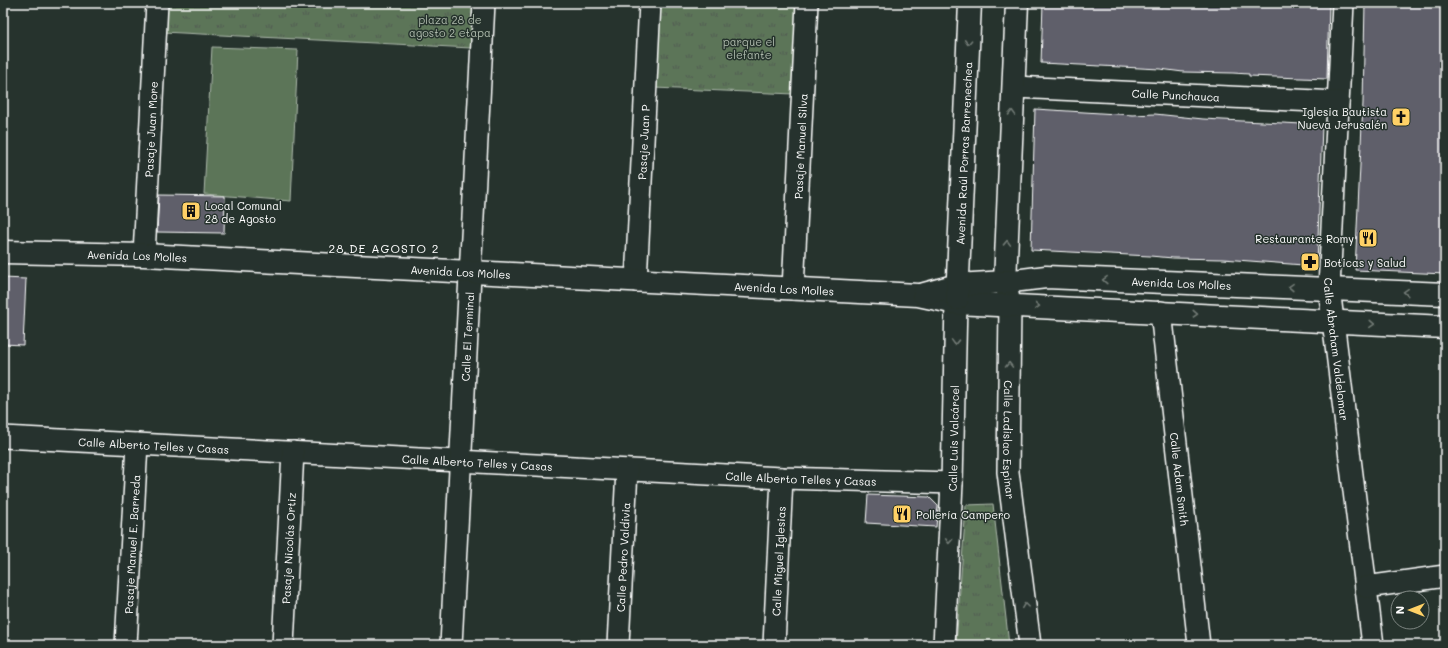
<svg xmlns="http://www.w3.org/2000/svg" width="1448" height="648" font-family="Mali,sans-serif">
	<defs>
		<pattern id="park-tufts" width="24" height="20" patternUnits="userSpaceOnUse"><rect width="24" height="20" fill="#5c7459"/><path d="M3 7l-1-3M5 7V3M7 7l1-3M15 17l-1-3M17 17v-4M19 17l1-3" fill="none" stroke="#525c51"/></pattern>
	</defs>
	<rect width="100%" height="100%" fill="#26332d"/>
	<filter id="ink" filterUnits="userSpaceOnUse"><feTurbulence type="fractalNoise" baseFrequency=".025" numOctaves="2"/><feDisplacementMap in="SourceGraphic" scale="8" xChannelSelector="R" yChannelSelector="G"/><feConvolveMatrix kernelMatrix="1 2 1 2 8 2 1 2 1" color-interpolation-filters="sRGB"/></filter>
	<g filter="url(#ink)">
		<path fill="#5c7459" stroke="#aebaac" d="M212 47 298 50 291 201 204 194Z"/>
		<path fill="url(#park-tufts)" stroke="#aebaac" d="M165 3H474L471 48 163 32Z
			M658 3H800L794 94 654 88Z
			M993 504 1009 645H956L966 505Z"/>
		<path fill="#5e5e6b" stroke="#fff" d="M1043 3H1329L1327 79 1249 76V74L1233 73 1183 72 1160 69 1041 63Z
			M1365 3H1445V274L1355 270 1363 103Z
			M1035 109 1133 115 1155 114 1203 119 1322 125 1317 266 1223 259 1173 258 1150 256 1031 250Z
			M159 195 225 196 224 233 157 232Z
			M3 278 26 279 23 345 3 344Z
			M868 495 929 497 938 506 936 527 866 523Z"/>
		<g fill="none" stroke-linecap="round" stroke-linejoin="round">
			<g stroke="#fff" stroke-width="24">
				<g id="street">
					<path id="s1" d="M1343 3 1329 288 1373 645"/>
					<path id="s2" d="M1014 87 1338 102"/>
					<path id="s3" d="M144 255 157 3"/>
					<path id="s4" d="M636 281 650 3"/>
					<path id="s5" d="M793 289 807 3"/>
					<path id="s6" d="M1007 289 1010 305 1008 472 1030 645"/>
					<path id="s7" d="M1161 312 1199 645"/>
					<path id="s8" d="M3 437 782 478 952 483"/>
					<path d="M1366 587 1445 576"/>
					<path id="s9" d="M126 645 137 444"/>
					<path id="s10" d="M283 645 293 452"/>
					<path id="s11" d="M451 645 484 3"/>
					<path id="s12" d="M618 645 627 470"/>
					<path id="s13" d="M774 645 782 478"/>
					<path id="s14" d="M944 645 952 483 956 303"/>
				</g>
			</g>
			<g stroke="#fff" stroke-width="25">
				<g id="secondary">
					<path id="s15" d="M3 252 144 255 918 295 956 303 1445 327"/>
					<path d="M1005 282 1017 3"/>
					<path id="s16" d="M924 294 957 285 1005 282 1046 277 1445 294"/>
					<path id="s17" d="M957 299 970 3"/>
				</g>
			</g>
			<use href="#street" stroke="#26332d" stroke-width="21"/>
			<use href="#secondary" stroke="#26332d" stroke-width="22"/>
		</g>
		<defs><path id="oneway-chevron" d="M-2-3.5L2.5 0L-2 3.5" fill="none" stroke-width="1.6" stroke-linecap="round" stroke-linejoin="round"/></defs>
		<g stroke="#727a76">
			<use href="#oneway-chevron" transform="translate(968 42) rotate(93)"/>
			<use href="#oneway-chevron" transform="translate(1012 113) rotate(-88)"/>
			<use href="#oneway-chevron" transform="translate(1007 243) rotate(-88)"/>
			<use href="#oneway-chevron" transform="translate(1105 280) rotate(-178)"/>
			<use href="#oneway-chevron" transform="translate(1291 287) rotate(-178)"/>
			<use href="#oneway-chevron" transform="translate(1406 292) rotate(-177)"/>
			<use href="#oneway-chevron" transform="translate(1037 306) rotate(3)"/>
			<use href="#oneway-chevron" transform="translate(1195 314) rotate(3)"/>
			<use href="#oneway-chevron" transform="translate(1372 324) rotate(3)"/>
			<use href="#oneway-chevron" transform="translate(955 342) rotate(92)"/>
			<use href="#oneway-chevron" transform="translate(1009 365) rotate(-89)"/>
			<use href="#oneway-chevron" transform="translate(949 541) rotate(93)"/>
			<use href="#oneway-chevron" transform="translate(1025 606) rotate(-97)"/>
		</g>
	</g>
	<defs>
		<g id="church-square" transform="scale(1)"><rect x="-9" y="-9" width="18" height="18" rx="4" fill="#ffd166" stroke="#26332d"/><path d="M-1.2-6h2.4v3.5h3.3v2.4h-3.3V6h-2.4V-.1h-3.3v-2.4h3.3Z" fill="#111"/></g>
		<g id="building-square" transform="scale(1)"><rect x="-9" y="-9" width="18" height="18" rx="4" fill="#ffd166" stroke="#26332d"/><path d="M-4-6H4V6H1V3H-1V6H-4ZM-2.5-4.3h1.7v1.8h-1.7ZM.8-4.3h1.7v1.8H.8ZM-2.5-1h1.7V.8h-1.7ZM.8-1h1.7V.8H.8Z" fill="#111"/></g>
		<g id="restaurant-square" transform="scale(1)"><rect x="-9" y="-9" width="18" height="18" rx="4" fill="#ffd166" stroke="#26332d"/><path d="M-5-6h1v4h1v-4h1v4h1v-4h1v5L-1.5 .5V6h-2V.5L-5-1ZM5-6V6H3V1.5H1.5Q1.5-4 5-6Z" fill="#111"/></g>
		<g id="pharmacy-square" transform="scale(1)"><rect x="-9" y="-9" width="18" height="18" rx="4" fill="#ffd166" stroke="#26332d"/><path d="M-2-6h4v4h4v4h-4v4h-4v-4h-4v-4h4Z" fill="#111"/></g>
	</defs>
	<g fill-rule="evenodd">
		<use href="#church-square" x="1401" y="117"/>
		<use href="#building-square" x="191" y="211"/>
		<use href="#restaurant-square" x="1368" y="238"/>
		<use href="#pharmacy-square" x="1310" y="262"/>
		<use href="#restaurant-square" x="902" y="514"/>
	</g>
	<g text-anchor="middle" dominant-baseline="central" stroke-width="3" stroke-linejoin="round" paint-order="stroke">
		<g font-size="11" fill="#aebaac" stroke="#26332d">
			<text x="450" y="19">plaza 28 de<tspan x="450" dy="13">agosto 2 etapa</tspan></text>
			<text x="749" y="41">parque el<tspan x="749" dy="13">elefante</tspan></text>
		</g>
		<g font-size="11" fill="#fff" stroke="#26332d">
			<text stroke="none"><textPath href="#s2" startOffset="162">Calle Punchauca</textPath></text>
			<text stroke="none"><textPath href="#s3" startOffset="126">Pasaje Juan More</textPath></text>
			<text stroke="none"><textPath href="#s4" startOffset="139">Pasaje Juan P</textPath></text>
			<text stroke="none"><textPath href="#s5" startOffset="143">Pasaje Manuel Silva</textPath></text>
			<text stroke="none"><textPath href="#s17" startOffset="146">Avenida Raúl Porras Barrenechea</textPath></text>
			<text stroke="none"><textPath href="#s15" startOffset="134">Avenida Los Molles</textPath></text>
			<text stroke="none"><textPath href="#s15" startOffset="458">Avenida Los Molles</textPath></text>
			<text stroke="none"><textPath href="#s16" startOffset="259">Avenida Los Molles</textPath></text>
			<text stroke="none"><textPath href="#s15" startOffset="782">Avenida Los Molles</textPath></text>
			<text stroke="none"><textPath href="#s11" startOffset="309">Calle El Terminal</textPath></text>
			<text stroke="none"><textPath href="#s1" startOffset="347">Calle Abraham Valdelomar</textPath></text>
			<text stroke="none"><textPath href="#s14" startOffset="207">Calle Luis Valcárcel</textPath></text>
			<text stroke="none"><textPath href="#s6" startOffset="151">Calle Ladislao Espinar</textPath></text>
			<text stroke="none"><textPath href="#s8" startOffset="151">Calle Alberto Telles y Casas</textPath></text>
			<text stroke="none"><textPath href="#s8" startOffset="475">Calle Alberto Telles y Casas</textPath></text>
			<text stroke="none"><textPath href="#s8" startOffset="799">Calle Alberto Telles y Casas</textPath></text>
			<text stroke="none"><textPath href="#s7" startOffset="168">Calle Adam Smith</textPath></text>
			<text stroke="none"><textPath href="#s9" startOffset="101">Pasaje Manuel E. Barreda</textPath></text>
			<text stroke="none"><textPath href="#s10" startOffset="97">Pasaje Nicolás Ortiz</textPath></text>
			<text stroke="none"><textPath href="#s12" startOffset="88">Calle Pedro Valdivia</textPath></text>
			<text stroke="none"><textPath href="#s13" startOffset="84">Calle Miguel Iglesias</textPath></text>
		</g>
		<g font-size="11" fill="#fff" stroke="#26332d" text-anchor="start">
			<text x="1387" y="111" text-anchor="end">Iglesia Bautista<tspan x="1387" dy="13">Nueva Jerusalén</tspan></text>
			<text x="205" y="205">Local Comunal<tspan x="205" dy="13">28 de Agosto</tspan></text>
			<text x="1354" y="238" text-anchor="end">Restaurante Romy</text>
			<text x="1324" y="262">Boticas y Salud</text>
			<text x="916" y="514">Pollería Campero</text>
		</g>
		<g font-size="12" letter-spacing="1" fill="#fff" stroke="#26332d">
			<text x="384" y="248">28 DE AGOSTO 2</text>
		</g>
	</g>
	<rect width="1448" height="648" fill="none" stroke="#26332d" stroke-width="16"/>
	<rect x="8" y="8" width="1432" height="632" fill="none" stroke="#fff" stroke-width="1.5" filter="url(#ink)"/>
	<g transform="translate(1410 610) rotate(270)"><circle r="19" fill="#26332d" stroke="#7d8581"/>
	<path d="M0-3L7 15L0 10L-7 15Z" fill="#ffd166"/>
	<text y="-6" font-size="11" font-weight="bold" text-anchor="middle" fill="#ffffff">N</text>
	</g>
</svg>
